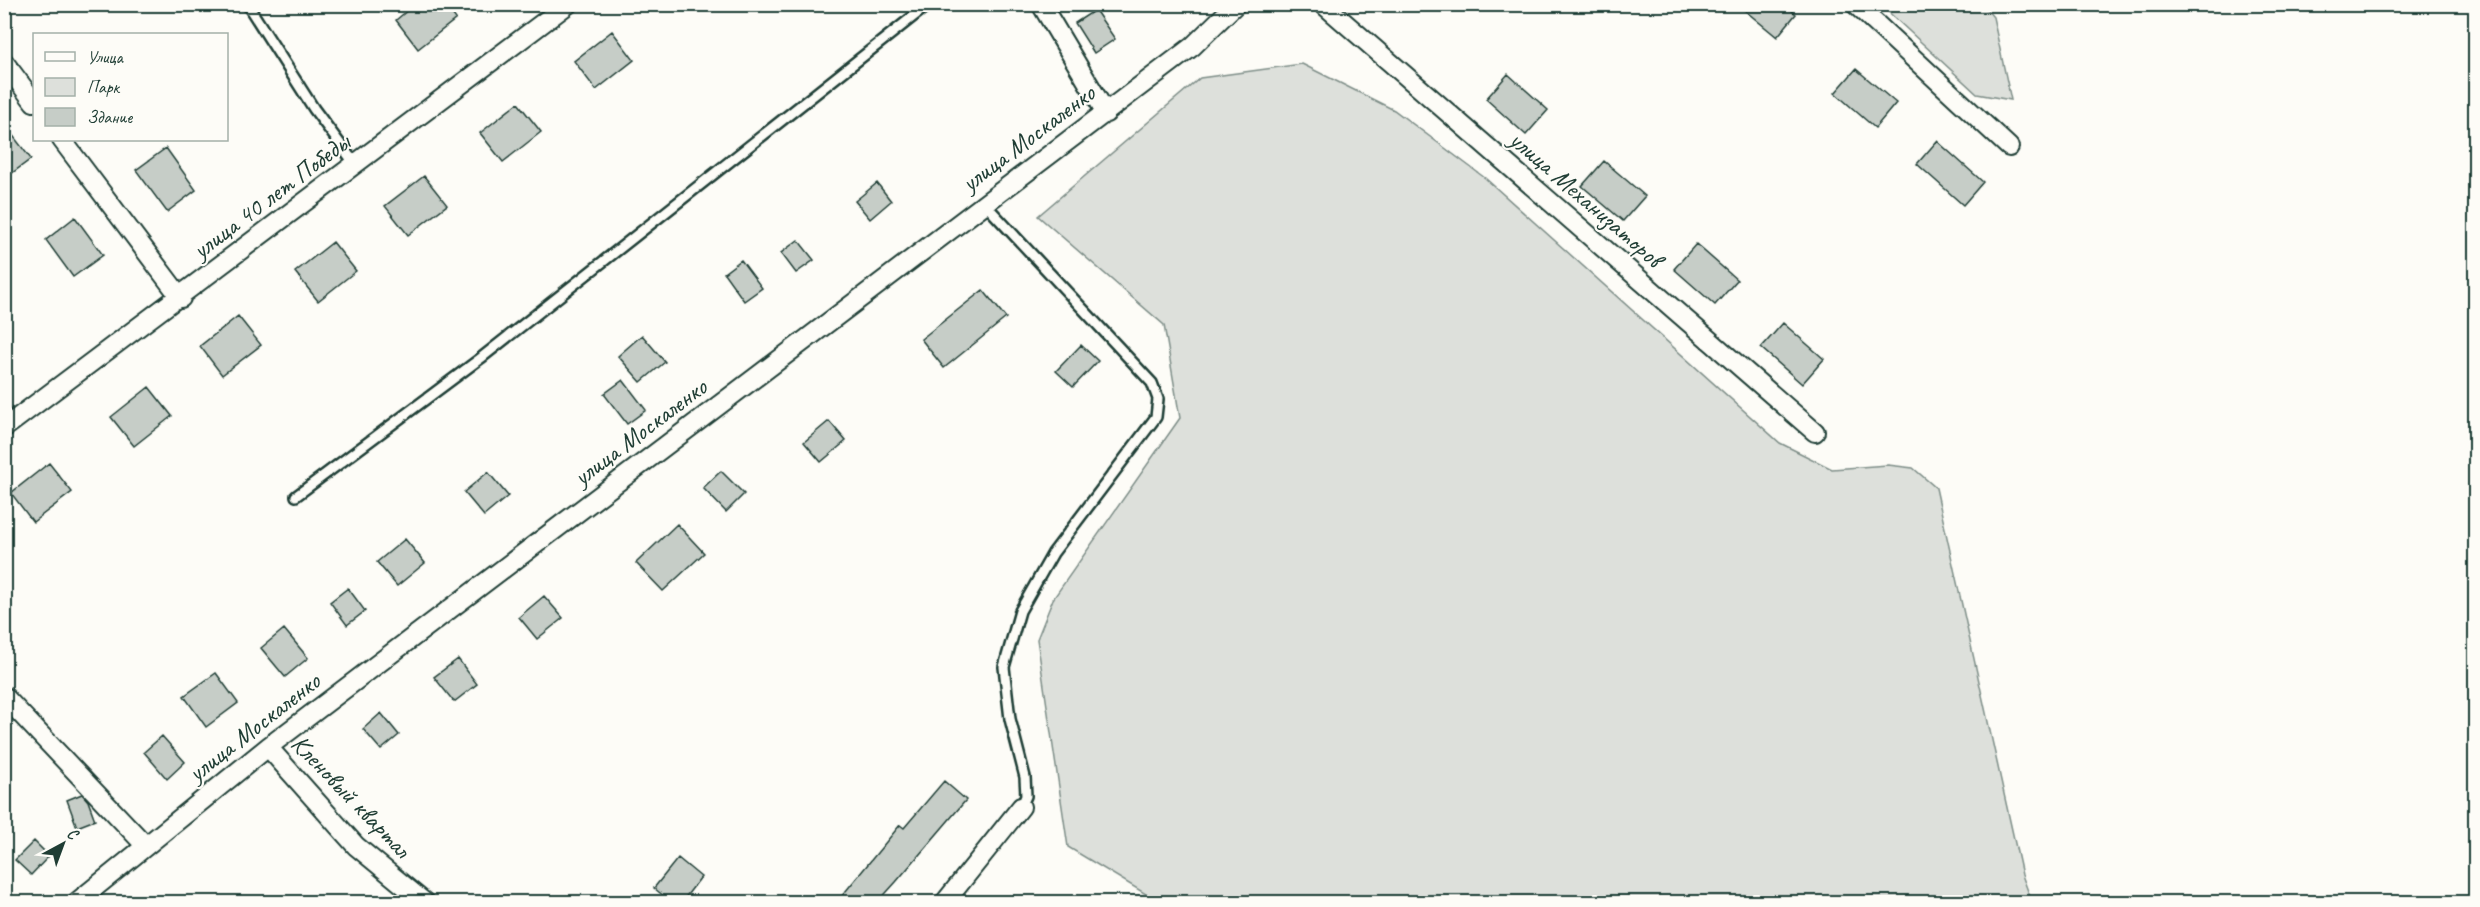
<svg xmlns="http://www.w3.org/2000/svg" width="2480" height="907" font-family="Caveat,sans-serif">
	<rect width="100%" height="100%" fill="#fdfcf7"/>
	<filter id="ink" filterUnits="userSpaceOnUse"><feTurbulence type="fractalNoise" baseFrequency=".0167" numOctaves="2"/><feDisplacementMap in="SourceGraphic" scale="12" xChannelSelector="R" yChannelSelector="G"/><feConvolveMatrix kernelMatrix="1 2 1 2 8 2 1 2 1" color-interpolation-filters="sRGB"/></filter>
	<g filter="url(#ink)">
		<path fill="#dde0db" stroke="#7e8e88" stroke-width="1.5" d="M1881 5H1983L1993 17 2011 100 1977 94Z
			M1302 64 1394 110 1485 178 1780 443 1832 469 1888 465 1913 468 1936 488 2022 875 2032 902H1159L1068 847 1037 639 1053 599 1180 418 1164 325 1038 216 1200 78Z"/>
		<path fill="#c6cdc7" stroke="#1f3d34" stroke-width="1.5" d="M415 4H445L456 19 418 49 396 20Z
			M1737 4H1784L1796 14 1777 37Z
			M1095 10 1115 39 1094 53 1075 23Z
			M612 31 634 60 596 90 574 61Z
			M1856 69 1896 103 1875 128 1835 93Z
			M1508 74 1548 110 1526 135 1486 99Z
			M518 103 541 132 503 162 480 133Z
			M4 124 31 159 4 179Z
			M1937 141 1983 182 1963 205 1917 164Z
			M166 148 196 190 167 212 136 170Z
			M1604 161 1645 196 1623 221 1582 186Z
			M424 176 447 205 408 235 385 206Z
			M877 183 891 201 870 219 855 201Z
			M75 217 103 255 73 277 46 240Z
			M798 240 814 260 796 273 781 253Z
			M333 242 356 271 318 301 295 272Z
			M1696 244 1737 280 1715 305 1674 269Z
			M741 260 762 288 744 301 724 273Z
			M983 290 1006 318 944 368 921 339Z
			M238 316 261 345 222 375 200 346Z
			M1783 323 1824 359 1802 384 1761 348Z
			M642 335 665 362 641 382 618 356Z
			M1081 345 1098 361 1073 387 1056 371Z
			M623 380 646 410 627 424 604 394Z
			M149 387 172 416 134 446 111 417Z
			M829 421 846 441 821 462 804 442Z
			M49 463 72 492 33 522 11 493Z
			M721 471 744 494 726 512 703 488Z
			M488 472 508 496 484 516 464 492Z
			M677 524 704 553 663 591 636 563Z
			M405 539 425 563 397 586 377 562Z
			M348 588 365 611 347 625 330 602Z
			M544 596 563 618 537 639 519 617Z
			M284 629 308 658 285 677 261 648Z
			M458 659 477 684 454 702 434 677Z
			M216 673 238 703 206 727 184 696Z
			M381 713 399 735 381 750 363 729Z
			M162 736 185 762 167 779 144 752Z
			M944 781 966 800 896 882 877 903H836L900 825 904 828Z
			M82 794 88 801 95 820 77 827 67 800Z
			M34 841 49 856 31 875 15 860Z
			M678 858 701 877 681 903H672L654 888Z"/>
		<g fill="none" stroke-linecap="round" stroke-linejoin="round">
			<g stroke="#1f3d34" stroke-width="14">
				<path id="service" d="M247 4 314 109 355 164
					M984 203 1152 383 1158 399 1156 417 1053 553 1020 611 1004 667 1010 719 1025 777 1026 796 1021 807
					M296 496 481 358 929 4"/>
			</g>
			<g stroke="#1f3d34" stroke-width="22">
				<path id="minor" d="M1041 4 1106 113
					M1323 4 1815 432
					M1855 4 2009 147
					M4 62 34 102
					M62 140 181 298
					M4 428 568 4
					M4 696 146 846
					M268 747 356 846 424 902
					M77 902 268 747 1193 46 1236 4
					M945 902 1021 807"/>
			</g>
			<use href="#service" stroke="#fdfcf7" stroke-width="9"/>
			<use href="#minor" stroke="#fdfcf7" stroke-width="18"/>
		</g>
	</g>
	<g text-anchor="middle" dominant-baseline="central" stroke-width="4.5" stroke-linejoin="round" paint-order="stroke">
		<g font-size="26" fill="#1f3d34" stroke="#fdfcf7">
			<text transform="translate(1028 138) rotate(-37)">улица Москаленко</text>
			<text transform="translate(271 196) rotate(-37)">улица 40 лет Победы</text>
			<text transform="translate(1586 199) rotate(41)">улица Механизаторов</text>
			<text transform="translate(640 432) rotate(-37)">улица Москаленко</text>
			<text transform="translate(254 727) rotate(-38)">улица Москаленко</text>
			<text transform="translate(351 796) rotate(46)">Кленовый квартал</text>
		</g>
	</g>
	<rect width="2480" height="907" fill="none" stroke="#fdfcf7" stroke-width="24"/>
	<rect x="12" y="12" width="2456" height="883" fill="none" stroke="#1f3d34" stroke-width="2" filter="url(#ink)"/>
	<rect x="33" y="33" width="195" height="108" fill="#fdfcf7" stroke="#a4b0a9" stroke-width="1.5"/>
	<rect x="45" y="52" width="30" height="9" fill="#fdfcf7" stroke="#a4b0a9" stroke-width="1.5"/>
	<text x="87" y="63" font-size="18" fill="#1f3d34">Улица</text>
	<rect x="45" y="78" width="30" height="18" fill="#dde0db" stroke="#a4b0a9" stroke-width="1.5"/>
	<text x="87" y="93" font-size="18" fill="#1f3d34">Парк</text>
	<rect x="45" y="108" width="30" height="18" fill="#c6cdc7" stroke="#a4b0a9" stroke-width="1.5"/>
	<text x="87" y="123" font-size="18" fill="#1f3d34">Здание</text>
	<g transform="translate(63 844) rotate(41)" stroke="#fdfcf7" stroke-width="4.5" paint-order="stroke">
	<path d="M0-4.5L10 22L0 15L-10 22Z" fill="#1f3d34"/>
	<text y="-9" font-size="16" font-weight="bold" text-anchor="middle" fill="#1f3d34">С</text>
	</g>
</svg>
